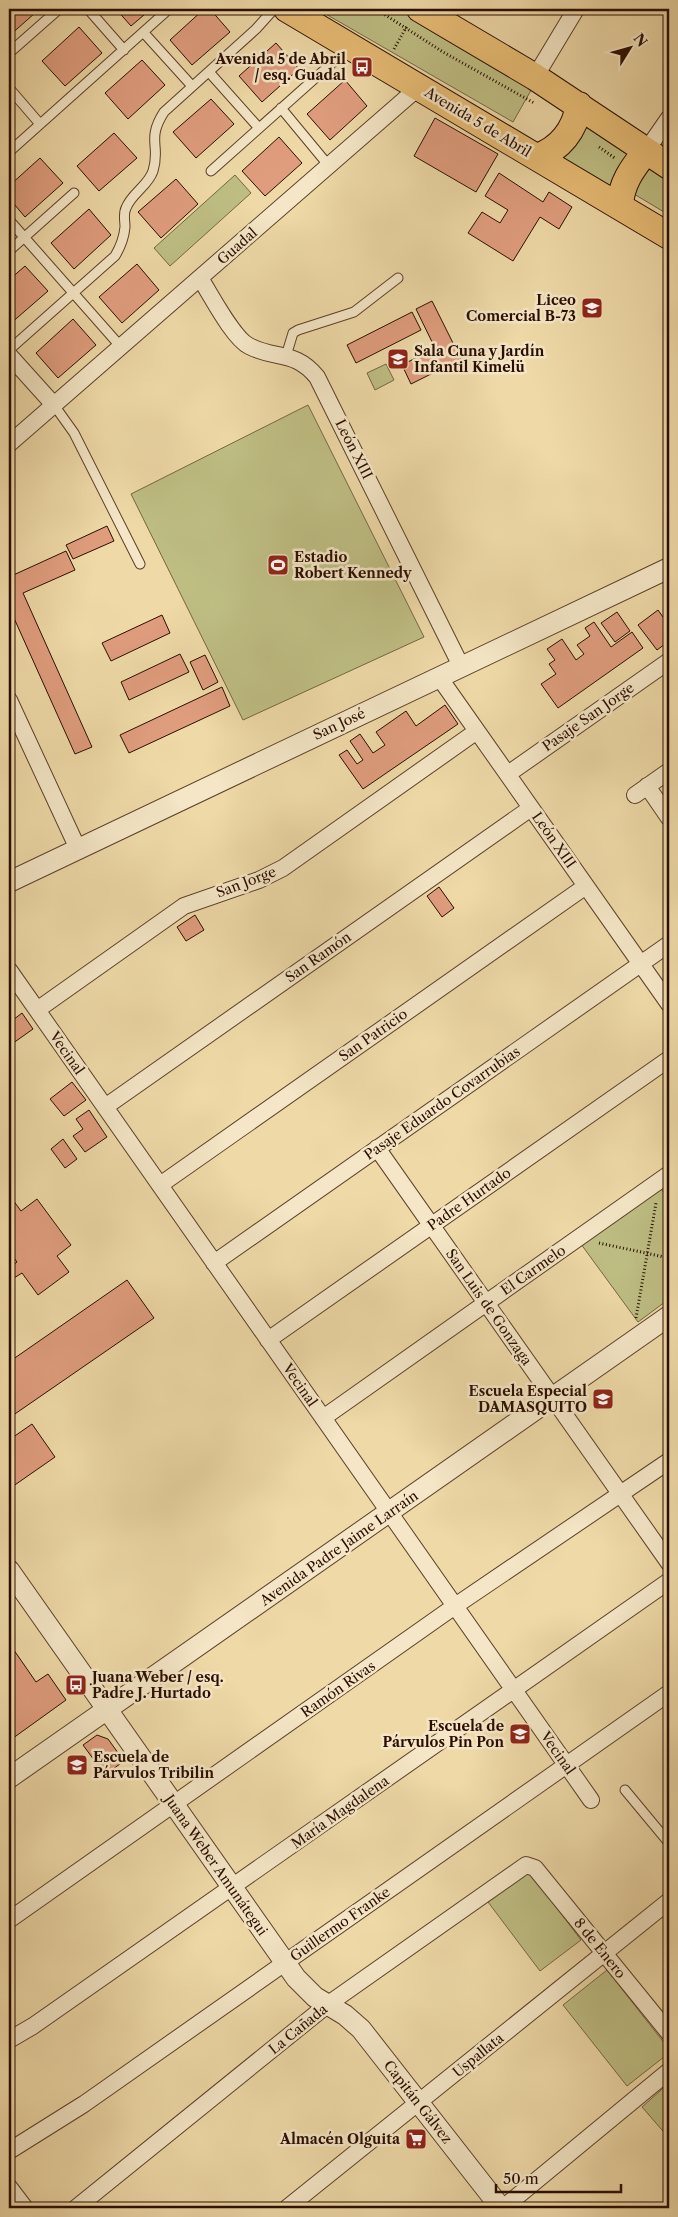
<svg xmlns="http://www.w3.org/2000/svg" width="678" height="2217" font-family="'Libre Caslon Text',serif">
	<rect width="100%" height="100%" fill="#eed9a7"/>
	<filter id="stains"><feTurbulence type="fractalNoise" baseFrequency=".004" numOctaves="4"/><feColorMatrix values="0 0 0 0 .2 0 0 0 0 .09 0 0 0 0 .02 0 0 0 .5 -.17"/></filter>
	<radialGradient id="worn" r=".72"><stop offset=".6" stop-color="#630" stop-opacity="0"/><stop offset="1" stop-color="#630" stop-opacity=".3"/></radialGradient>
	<path fill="#bebe83" stroke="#746642" d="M317 9H401L534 85 513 122Z
		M584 122 632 153 612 185 607 186 560 159Z
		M646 163 669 178V215L629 191Z
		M235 175 251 193 170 266 154 248Z
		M386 364 394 380 375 390 367 373Z
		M308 405 424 637 243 720 131 494Z
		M657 1183 669 1200V1299L638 1322 578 1240Z
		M529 1871 581 1940 540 1971 488 1902Z
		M607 1970 669 2049V2053L627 2086 563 2005Z
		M669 2083V2138L642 2107Z"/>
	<path fill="#df9d7e" stroke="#2a0d00" d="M9 9H31L35 13 9 36Z
		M116 9H151L131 26Z
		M204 9H210L230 32 192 65 170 40Z
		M79 27 102 53 65 86 42 61Z
		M276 43 299 69 262 102 239 76Z
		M142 60 165 85 128 119 105 93Z
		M345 80 367 106 330 140 307 114Z
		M211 99 234 124 196 158 173 132Z
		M435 118 498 154 476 192 414 156Z
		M9 120 14 126 9 132Z
		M114 133 137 158 99 191 77 166Z
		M279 137 302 163 265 196 242 171Z
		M40 158 63 183 25 217 9 198V186Z
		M499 173 543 202 549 192 572 207 559 229 540 217 513 261 468 233 482 212 500 223 508 210 485 196Z
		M176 179 198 204 161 238 138 212Z
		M89 209 111 235 74 269 51 243Z
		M137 264 159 290 122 323 99 297Z
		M25 266 48 291 10 324 9 280Z
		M432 301 461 359 411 384 402 365 435 348 416 309Z
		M412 312 421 330 356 363 347 345Z
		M73 319 96 345 58 378 36 353Z
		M107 526 114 541 73 559 66 545Z
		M66 551 75 570 23 593 92 747 75 754 9 607V577Z
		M669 587V607L665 602 669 599 663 592Z
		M658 610 663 617 669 613V641L657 650 638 625Z
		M617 612 630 631 615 642 601 623Z
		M162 615 170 633 111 661 102 643Z
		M594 622 611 647 632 632 643 648 558 708 541 684 556 674 549 664 555 660 547 649 562 639 576 660 584 654 577 645 590 636 585 628Z
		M180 654 189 672 129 700 121 682Z
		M205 655 218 682 203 690 190 662Z
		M222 687 230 706 129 753 120 735Z
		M445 705 458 724 363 789 339 755 347 750 357 764 363 760 350 741 360 734 373 753 385 745 376 732 406 711 416 726Z
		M439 887 454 908 442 917 427 896Z
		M195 915 204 930 186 941 177 927Z
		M22 1013 33 1029 9 1046V1023Z
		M72 1082 86 1100 64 1116 50 1099Z
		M89 1110 107 1137 85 1152 73 1136 83 1129 76 1119Z
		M63 1139 77 1159 65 1168 51 1149Z
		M10 1196 21 1211 37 1199 71 1245 57 1256 69 1272 38 1295 22 1273 14 1278 9 1271V1268L17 1262 9 1251Z
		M127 1280 154 1318 9 1418V1362Z
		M32 1424 55 1457 9 1489V1440Z
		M9 1643 36 1682 48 1674 66 1700 9 1741Z
		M97 1735 108 1739 124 1761 105 1775 83 1745Z"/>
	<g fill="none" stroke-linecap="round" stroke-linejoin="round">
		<g stroke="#5b402a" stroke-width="11">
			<path id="service" d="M88 9 124 50
				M144 33 192 86
				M9 53 59 9
				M209 72 259 128
				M9 88 40 124
				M281 108 329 166
				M9 152 169 9
				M211 171 349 48
				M9 220 121 347
				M9 251 74 193
				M9 350 115 256C121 246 124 238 125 227 125 220 123 214 126 208 132 193 148 186 153 171 161 146 146 140 164 112L256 29 274 9
				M286 356 293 333 298 330 354 312 398 278
				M54 405 74 433 140 564
				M625 1790 669 1843"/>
		</g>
		<g stroke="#5b402a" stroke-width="18">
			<path id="minor" d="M535 77 576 9
				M646 151 669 118
				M200 278C211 295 233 338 249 346 276 360 295 350 317 377L461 666
				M9 355 54 405
				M9 444 419 87
				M439 677 669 1004
				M9 700 78 849
				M508 774 669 661
				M647 786 669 818
				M635 795 669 771
				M9 970 591 1800
				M37 1010 184 906 259 880 283 868 477 731
				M105 1107 531 808
				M377 1148 669 1563
				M160 1185 586 886
				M214 1263 669 944
				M268 1340 669 1059
				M323 1418 669 1174
				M9 1920 455 1606 669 1461
				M9 2040 33 2026 669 1581
				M9 2151 84 2104 669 1693
				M9 2187 25 2208
				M76 2208 327 2005 526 1865 535 1868 669 2033
				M287 2208 669 1901
				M503 2208 669 2071"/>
		</g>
		<g stroke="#5b402a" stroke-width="22">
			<path id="tertiary" d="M9 882 669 568
				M9 1570 296 1978 315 1997 345 2015 361 2029 501 2208
				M9 1778 669 1316"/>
		</g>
		<g stroke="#2a0d00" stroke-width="28">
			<path id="primary" d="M287 9 669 236
				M420 9 535 77 669 166
				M537 157C560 149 575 130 579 105
				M620 206C621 183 632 169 646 151"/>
		</g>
		<path stroke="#2a0d00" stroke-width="3" stroke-dasharray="1 2.5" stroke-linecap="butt" d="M376 9 443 52 534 103
			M394 49 407 26
			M599 147 616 159
			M599 1243 669 1258
			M636 1318 656 1203"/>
		<use href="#service" stroke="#f4e6c6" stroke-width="9"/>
		<use href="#minor" stroke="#f4e6c6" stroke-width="16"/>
		<use href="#tertiary" stroke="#f4e6c6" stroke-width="20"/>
		<use href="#primary" stroke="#e7bc74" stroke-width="26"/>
	</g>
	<defs>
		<g id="bus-square" transform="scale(1.125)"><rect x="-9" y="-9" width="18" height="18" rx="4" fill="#8f2418" stroke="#f4e6c6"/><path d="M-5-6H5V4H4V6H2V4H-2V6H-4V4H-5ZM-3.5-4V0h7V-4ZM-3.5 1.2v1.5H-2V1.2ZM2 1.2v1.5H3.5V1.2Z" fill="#fff"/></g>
		<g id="school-square" transform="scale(1.125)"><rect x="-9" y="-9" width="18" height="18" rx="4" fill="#8f2418" stroke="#f4e6c6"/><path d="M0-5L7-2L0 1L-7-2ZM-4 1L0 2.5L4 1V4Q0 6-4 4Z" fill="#fff"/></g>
		<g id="stadium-square" transform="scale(1.125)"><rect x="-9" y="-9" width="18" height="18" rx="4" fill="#8f2418" stroke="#f4e6c6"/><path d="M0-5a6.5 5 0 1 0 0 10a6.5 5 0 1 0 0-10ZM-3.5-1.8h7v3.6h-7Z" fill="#fff"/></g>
		<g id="supermarket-square" transform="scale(1.125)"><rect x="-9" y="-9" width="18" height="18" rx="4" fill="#8f2418" stroke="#f4e6c6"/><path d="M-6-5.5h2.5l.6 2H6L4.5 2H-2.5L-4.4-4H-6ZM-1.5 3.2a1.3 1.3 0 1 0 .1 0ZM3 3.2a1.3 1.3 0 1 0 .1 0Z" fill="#fff"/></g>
	</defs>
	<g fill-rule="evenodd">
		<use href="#bus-square" x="362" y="67"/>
		<use href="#school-square" x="592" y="308"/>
		<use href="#school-square" x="398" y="359"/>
		<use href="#stadium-square" x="278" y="565"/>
		<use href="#school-square" x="603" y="1399"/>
		<use href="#bus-square" x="76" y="1685"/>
		<use href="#school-square" x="520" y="1734"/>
		<use href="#school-square" x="77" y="1765"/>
		<use href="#supermarket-square" x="416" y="2139"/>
	</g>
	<g text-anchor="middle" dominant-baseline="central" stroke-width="5" stroke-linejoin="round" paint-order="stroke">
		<g font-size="14" font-weight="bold" fill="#2a0d00" stroke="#f4e6c6" text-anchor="end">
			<text x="346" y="59">Avenida 5 de Abril<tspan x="346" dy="16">/ esq. Guadal</tspan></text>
			<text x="576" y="300">Liceo<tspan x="576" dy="16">Comercial B-73</tspan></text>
			<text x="414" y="351" text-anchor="start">Sala Cuna y Jardín<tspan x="414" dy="16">Infantil Kimelü</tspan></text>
			<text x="294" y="557" text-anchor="start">Estadio<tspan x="294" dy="16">Robert Kennedy</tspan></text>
			<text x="587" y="1391">Escuela Especial<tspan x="587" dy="16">DAMASQUITO</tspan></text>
			<text x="92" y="1677" text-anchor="start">Juana Weber / esq.<tspan x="92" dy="16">Padre J. Hurtado</tspan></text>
			<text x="504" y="1726">Escuela de<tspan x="504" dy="16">Párvulos Pin Pon</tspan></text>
			<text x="93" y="1757" text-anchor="start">Escuela de<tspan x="93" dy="16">Párvulos Tribilin</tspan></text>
			<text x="400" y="2139">Almacén Olguita</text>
		</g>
		<g font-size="14" fill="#2a0d00" stroke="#f4e6c6">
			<text transform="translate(478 122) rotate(31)">Avenida 5 de Abril</text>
			<text transform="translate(237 246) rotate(-41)">Guadal</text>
			<text transform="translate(354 449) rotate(63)">León XIII</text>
			<text transform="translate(588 717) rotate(-35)">Pasaje San Jorge</text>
			<text transform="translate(339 724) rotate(-25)">San José</text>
			<text transform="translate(554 840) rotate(55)">León XIII</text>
			<text transform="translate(246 882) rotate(-21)">San Jorge</text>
			<text transform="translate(318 957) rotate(-35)">San Ramón</text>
			<text transform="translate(373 1035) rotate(-35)">San Patricio</text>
			<text transform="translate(67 1053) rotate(55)">Vecinal</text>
			<text transform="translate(442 1103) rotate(-35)">Pasaje Eduardo Covarrubias</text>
			<text transform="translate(469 1199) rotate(-35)">Padre Hurtado</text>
			<text transform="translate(533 1270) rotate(-35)">El Carmelo</text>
			<text transform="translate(489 1307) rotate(55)">San Luis de Gonzaga</text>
			<text transform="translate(300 1385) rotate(55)">Vecinal</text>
			<text transform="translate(339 1548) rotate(-35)">Avenida Padre Jaime Larraín</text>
			<text transform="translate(338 1689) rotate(-35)">Ramón Rivas</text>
			<text transform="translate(558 1753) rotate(55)">Vecinal</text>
			<text transform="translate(340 1812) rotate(-35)">María Magdalena</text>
			<text transform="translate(216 1865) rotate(55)">Juana Weber Amunátegui</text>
			<text transform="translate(340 1924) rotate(-35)">Guillermo Franke</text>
			<text transform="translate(600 1948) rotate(51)">8 de Enero</text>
			<text transform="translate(298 2029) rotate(-39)">La Cañada</text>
			<text transform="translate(478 2055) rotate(-39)">Uspallata</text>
			<text transform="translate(418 2102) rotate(52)">Capitán Gálvez</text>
		</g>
	</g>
	<rect width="678" height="2217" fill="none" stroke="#eed9a7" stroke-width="30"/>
	<rect x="10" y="10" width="658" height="2197" fill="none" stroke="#2a0d00" stroke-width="2.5"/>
	<rect x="15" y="15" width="648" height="2187" fill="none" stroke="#2a0d00"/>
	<g transform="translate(630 48) rotate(53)" stroke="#f4e6c6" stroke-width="4" paint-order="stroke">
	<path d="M0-4L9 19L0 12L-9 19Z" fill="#2a0d00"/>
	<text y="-8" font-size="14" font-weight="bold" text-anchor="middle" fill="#2a0d00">N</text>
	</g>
	<path d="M496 2184v8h125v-8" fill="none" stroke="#2a0d00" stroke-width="2.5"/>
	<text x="503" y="2184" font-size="15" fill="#2a0d00" stroke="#f4e6c6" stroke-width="4" paint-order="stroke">50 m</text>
	<rect width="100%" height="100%" filter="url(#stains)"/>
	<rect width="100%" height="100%" fill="url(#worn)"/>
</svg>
